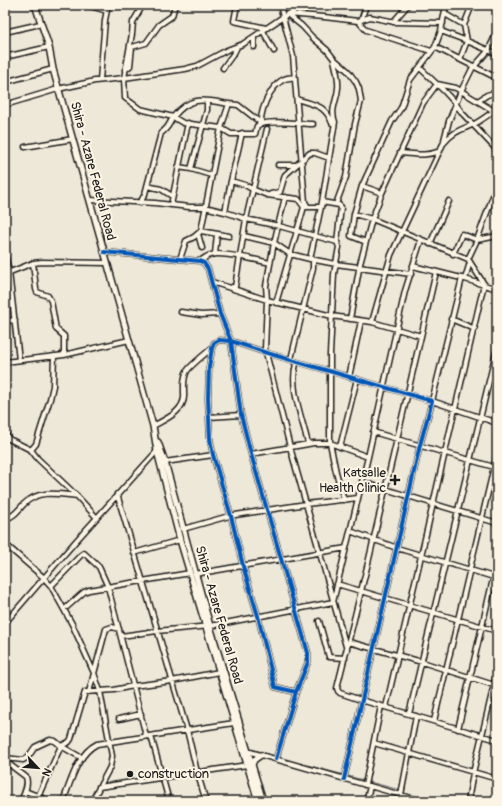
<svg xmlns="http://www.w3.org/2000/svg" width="502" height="806" font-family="Pangolin,sans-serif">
	<rect width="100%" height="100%" fill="#eee8d9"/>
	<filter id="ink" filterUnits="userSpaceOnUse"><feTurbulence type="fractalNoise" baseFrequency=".025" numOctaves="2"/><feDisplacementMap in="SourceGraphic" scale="8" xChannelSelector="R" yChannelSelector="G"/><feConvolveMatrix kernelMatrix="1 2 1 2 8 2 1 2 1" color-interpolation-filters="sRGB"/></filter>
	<g filter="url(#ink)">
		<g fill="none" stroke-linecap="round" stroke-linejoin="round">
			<path stroke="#6f6c67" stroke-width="1" d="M252 749 275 756
				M306 765 341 774
				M348 776 363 780
				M366 781 400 790
				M429 799 436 801"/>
			<g stroke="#1c1c1c" stroke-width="7">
				<path id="minor" d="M87 5 107 11
					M143 5 133 22 132 34 124 78 125 98 140 109 173 117 183 123 221 128 231 134H255C256 132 256 128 257 126 263 119 304 124 313 124
					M237 5 234 21 266 28
					M304 5 283 17 293 56 305 202 308 207H321
					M287 14 302 26 313 38 327 50 334 59 348 71 356 82 359 89 361 101 355 124 346 177 336 204
					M287 14 324 17 358 21 370 17 395 22 443 23
					M445 14 464 25
					M362 18 366 5
					M358 21 366 30 431 51
					M393 22 408 5
					M263 31 274 51
					M441 31 467 41 497 54
					M5 32 40 24
					M254 37V47
					M435 47 497 78
					M5 57 49 47
					M460 59 467 41 464 25 472 5
					M223 68 234 53 237 47
					M420 68 444 91 455 103 463 114 494 147 497 153
					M125 70 130 66 132 47 146 43 159 25 172 16 175 5
					M100 80 105 20 108 5
					M5 82 53 69
					M5 89 8 104
					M297 99C313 105 325 104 332 123
					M478 101 487 95 497 92
					M229 104 238 105 261 123
					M5 105 58 89 95 81 124 78 185 69 197 66 227 50 243 44 283 17 280 5
					M261 123C260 107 275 74 295 78
					M242 133 231 181 245 185 252 189 267 195 298 199 304 207H308
					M444 140 449 121 461 91 472 69 488 51 497 32
					M25 147 73 139
					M400 153C415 154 425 157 440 151
					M278 165H296
					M178 167 191 169 211 175
					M191 169 207 110V101
					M147 186 161 189 172 196
					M362 186 382 193
					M271 194 280 192 285 175 310 153H315L329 158
					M285 197 274 243 266 286 267 300 265 349 290 447 347 650
					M90 200 155 203 189 207H205L225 212 246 219 279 226 337 242
					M322 202 339 205 341 207 337 242 339 247 334 274 330 354V443L336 472 344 500
					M140 203 145 194 161 133C169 128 169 123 174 116 191 95 205 100 229 104L221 128 201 231 194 237 186 241 180 259
					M171 205 188 123
					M225 212 231 181
					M354 214 372 219 468 259 484 284 386 707
					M201 231 229 236
					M198 234 202 248
					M244 236 274 243 290 254 310 259 336 264 411 274
					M366 242 351 236 354 214 362 186 392 121 401 108 410 80 435 47 441 31 446 5
					M430 244 449 201
					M104 252 200 261 204 263 208 269 220 314 231 341 267 353 432 401 420 445 344 779
					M215 254 217 234
					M453 254 462 234 477 240 497 236
					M5 255 9 272 19 360
					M310 259 322 202 335 122C330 108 337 102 338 88 339 79 336 69 334 60
					M468 259 477 240 497 185
					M200 261C203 259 207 256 211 255 221 251 257 260 270 263
					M33 263 36 289 37 292 48 296 51 301 56 329 64 336V355
					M413 266 465 279 497 289
					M436 272 369 559 337 688 338 691 340 693 361 700 497 740
					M5 274 33 263 42 262 107 263
					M462 278 432 401 497 423
					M465 279 470 262
					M212 282 267 300 332 316 372 322 421 336
					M232 287H235L246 219 267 129
					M276 303 304 207
					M181 312 201 315 220 314
					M350 319 360 264 372 219 382 193 423 103 437 84 456 88 494 111
					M451 319 475 329
					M5 321 15 320
					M372 322 391 255 443 144C451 133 460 130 472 125 481 121 489 114 497 109
					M54 356 53 386 50 399 36 444 31 450 38 459 77 496 97 518
					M5 362 64 355 129 340
					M349 377 361 321
					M209 417 241 415
					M153 426C166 419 186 411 184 393 184 385 183 378 187 371 191 365 205 354 212 348
					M373 432 494 467
					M5 433 9 439 31 450
					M308 444C303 420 289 388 296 364L291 359 313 268V259
					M340 447 357 379
					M251 454 314 443H330L368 457
					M165 462 213 455
					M362 482 497 523
					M117 494 187 730 197 772 206 801
					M5 519C14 517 18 510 24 504 39 489 58 494 77 496
					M183 529 229 516 306 504 358 498
					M350 531 397 548 497 578
					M5 544 43 577 51 586 72 624 94 673 100 691 112 756 110 767 92 801
					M134 553 180 540
					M195 574 346 548
					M337 584 497 631
					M51 586 81 555 84 553 99 567 108 587 146 736
					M333 602 368 457 405 291 421 240
					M67 607 84 592 89 590 190 573
					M319 621 329 657 345 658
					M5 623 75 542 157 451
					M121 636 157 631 210 626 333 602
					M349 642 422 662 497 686
					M89 692 106 629 112 627 119 629
					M409 714 497 348
					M119 719 141 714
					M434 721 497 454
					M458 729 497 562
					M151 736 169 801
					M374 743 497 779
					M247 751 422 801
					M5 758 23 760 28 757 35 747 50 740 55 741 61 746 36 801
					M82 758 61 746 69 742 71 739 85 692 114 690 133 686 172 681 219 672
					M276 759 296 692 308 662V653L251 454 241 415 231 341 219 340 214 343 212 348 209 367 208 398 210 439 213 455 231 516 243 566 258 616 275 687 296 692
					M5 761 26 777C29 785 24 794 21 801
					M365 785 381 706
					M99 787 247 765
					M25 791 50 801
					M401 795 416 716
					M63 801C71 782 77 754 97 744L234 723
					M366 801 370 787
					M468 801 473 773 497 672"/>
			</g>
			<g stroke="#1c1c1c" stroke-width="8">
				<path id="major" d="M35 5 49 47 53 69 153 426 157 451 180 540 258 801
					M158 442 165 462 210 626 263 801
					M252 765 254 760 261 755"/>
			</g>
			<use href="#minor" stroke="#fcf5e5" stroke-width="4"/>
			<use href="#major" stroke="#fcf5e5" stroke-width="5"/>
			<g stroke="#fcf5e5" stroke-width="6">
				<path id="cycleway" d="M104 252 200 261 204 263 208 269 220 314 231 341 267 353 432 401 420 445 344 779
					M276 759 296 692 308 662V653L251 454 241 415 231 341 219 340 214 343 212 348 209 367 208 398 210 439 213 455 231 516 243 566 258 616 275 687 296 692"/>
			</g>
			<use href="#cycleway" stroke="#0057b8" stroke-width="4"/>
		</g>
	</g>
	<g fill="#1c1c1c" stroke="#fcf5e5" stroke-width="1.5">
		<path d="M393 474h4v4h4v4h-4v4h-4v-4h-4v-4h4z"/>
		<circle cx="130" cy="774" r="4"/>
	</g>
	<g text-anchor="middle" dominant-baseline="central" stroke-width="4" stroke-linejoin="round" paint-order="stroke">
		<g font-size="13" fill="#1c1c1c" stroke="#fcf5e5">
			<text transform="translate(93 171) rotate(75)">Shira - Azare Federal Road</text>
			<text transform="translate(219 615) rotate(74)">Shira - Azare Federal Road</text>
		</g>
		<g font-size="13" fill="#1c1c1c" stroke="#fcf5e5" text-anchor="end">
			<text x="386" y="473">Katsalle<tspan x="386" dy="15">Health Clinic</tspan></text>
			<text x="138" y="774" text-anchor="start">construction</text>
		</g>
	</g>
	<rect width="502" height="806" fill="none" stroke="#fcf5e5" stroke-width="20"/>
	<rect x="10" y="10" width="482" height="786" fill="none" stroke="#1c1c1c" stroke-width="1.5" filter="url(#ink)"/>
	<g transform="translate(38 768) rotate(116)" stroke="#fcf5e5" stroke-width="3" paint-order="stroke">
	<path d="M0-3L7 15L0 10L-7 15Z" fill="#1c1c1c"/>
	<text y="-6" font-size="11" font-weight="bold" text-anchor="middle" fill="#1c1c1c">N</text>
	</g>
</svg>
